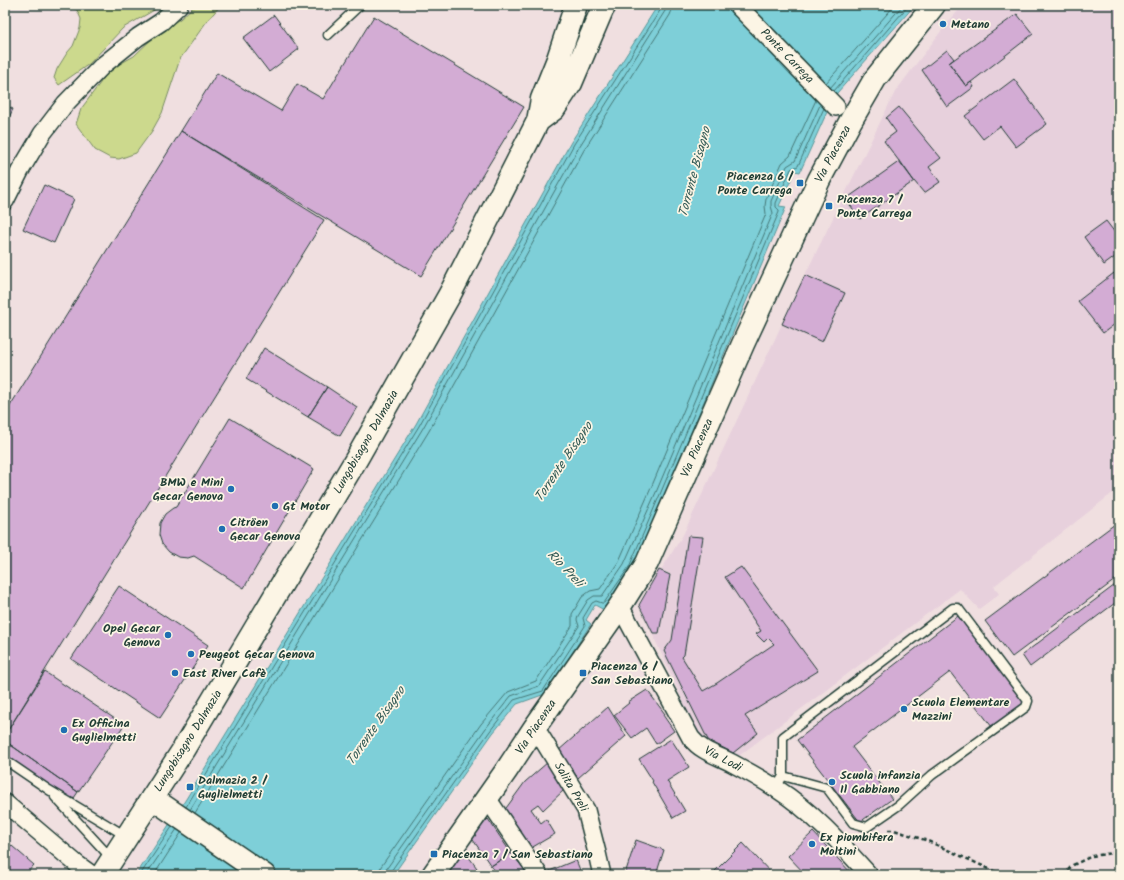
<svg xmlns="http://www.w3.org/2000/svg" width="1124" height="880" font-family="Kalam,sans-serif">
	<rect width="100%" height="100%" fill="#f0dfe0"/>
	<filter id="ink" filterUnits="userSpaceOnUse"><feTurbulence type="fractalNoise" baseFrequency=".025" numOctaves="2"/><feDisplacementMap in="SourceGraphic" scale="8" xChannelSelector="R" yChannelSelector="G"/><feConvolveMatrix kernelMatrix="1 2 1 2 8 2 1 2 1" color-interpolation-filters="sRGB"/></filter>
	<g filter="url(#ink)">
		<path fill="#e7d0dc" d="M963 5H1119V488L994 586 999 594 979 609 960 589 732 761 704 746 639 605 683 535 805 275 895 92 945 26Z"/>
		<path fill="#ccd98d" stroke="#768b60" d="M67 5H163L123 28 89 64 59 85 54 78 57 69 67 53 73 46 80 28 81 19 77 10Z
			M200 5H221L207 21 180 59 162 113 152 131 136 153 119 159 110 158 95 150 76 124 81 109 106 75 118 65 134 56 159 32 180 19 192 8Z"/>
		<path fill="#7ecfd8" stroke="#589596" d="M658 5H915L837 93 827 112 800 172 795 171 779 206 786 207 665 494 632 569 604 610 595 605 586 620 591 624 545 694 517 704 493 733 393 875H136L186 799 416 424 571 142Z"/>
		<g fill="none" stroke-linecap="round" stroke-linejoin="round">
			<path stroke="#457776" stroke-width="1" d="M826 83 895 5
				M830 88 903 5
				M834 91 909 5
				M186 807 419 426 574 144 661 9V5
				M190 810 423 428 579 147 665 11 667 5
				M195 813 429 431 584 150 670 15 672 10 673 5
				M140 875 172 827
				M146 875 177 829
				M154 875 181 833
				M379 875V870L382 865 481 724 508 692 536 681 572 626V614L582 597 590 591 600 589 619 561 651 488 766 214 765 206 766 199 782 163 790 156 816 100
				M385 875 387 868 486 728 511 696 539 686 579 626 577 620 578 616 588 600 594 596H602L624 564 657 490 773 213 771 206V201L787 166 795 161 820 105
				M390 875 391 871 490 731 514 700 543 691 585 626 583 618 592 603 596 601 602 603H604L629 567 661 492 779 212V210L776 207V203L791 169 798 166 824 108"/>
		</g>
		<path fill="#d3acd4" stroke="#1f3d34" d="M1017 14 1033 34 966 86 949 63Z
			M274 15 299 49 269 72 243 38Z
			M374 16 524 107 421 276 181 131 217 73 281 111 297 84 323 99Z
			M947 50 954 59 949 63 966 86 971 82 974 87 947 107 922 70Z
			M1014 79 1047 124 1016 147 1000 126 983 139 965 116Z
			M5 105 13 109 5 126Z
			M899 107 941 158 929 167 940 182 924 193 914 181 884 141 896 132 886 118Z
			M181 131 324 220 5 735V414Z
			M900 161 914 181 860 219 846 199Z
			M44 185 74 199 54 243 23 229Z
			M1106 221 1119 238V254L1104 265 1084 237Z
			M1114 273 1119 279V321L1103 333 1078 301Z
			M805 275 845 293 822 342 782 324Z
			M264 348 327 387 308 417 246 379Z
			M327 387 357 407 340 436 308 417Z
			M230 418 314 469 244 588 194 556 188 558 178 557 169 552 162 544 159 535 160 523 165 514 173 508 176 507Z
			M1119 521V577L1012 657 985 621Z
			M688 536 703 537 684 655 682 657 703 691 717 683 774 644 768 638 764 642 756 634 761 631 725 577 741 567 818 671 745 716 758 733 733 753 708 740 664 651 672 640Z
			M659 570 670 575 659 633H653L639 605Z
			M1119 582V600L1030 667 1022 655Z
			M119 586 208 645 160 718 71 659Z
			M958 616 1025 702 992 727 950 672 852 747 892 799 860 822 797 740Z
			M45 672 124 725 78 792 5 741V735Z
			M647 690 665 714 663 715 674 731 656 744 646 728 632 738 614 715 629 703 628 702Z
			M608 707 626 736 578 778 558 751Z
			M671 739 689 767 667 781 685 811 673 818 652 782 653 781 639 759Z
			M5 741 78 792 72 801 5 756Z
			M548 762 565 789 543 810 538 804 531 809 541 823 546 819 555 834 526 851 501 815 525 782Z
			M488 819 511 853 491 866 471 837Z
			M813 832 853 875H806L788 856Z
			M5 840 34 865 25 875H5Z
			M636 840 664 850 656 875H628L625 874Z
			M743 843 773 875H711Z
			M463 849 482 875H442Z
			M511 853 529 875H499L491 866Z
			M576 860 582 875H548L547 872Z"/>
		<g fill="none" stroke-linecap="round" stroke-linejoin="round">
			<g stroke="#1f3d34" stroke-width="11">
				<path id="lane" d="M328 35 360 5
					M5 760 49 790 126 836
					M776 788 783 776V737L953 608H958L1028 701 1026 707 932 775 899 805 867 827 853 823 827 788 783 776
					M55 797 112 859"/>
			</g>
			<g stroke="#1f3d34" stroke-width="20">
				<path id="street" d="M737 5 836 107
					M5 201 20 171 42 134 65 104 102 66 138 37 161 22 179 5
					M620 606 691 738C702 752 717 755 732 763 747 771 763 780 777 789 813 812 841 844 869 875
					M535 727 586 810 597 853 602 875
					M487 798 539 875
					M5 803 78 865 92 875"/>
			</g>
			<g stroke="#1f3d34" stroke-width="25">
				<path id="secondary" d="M152 798 264 875
					M433 875 506 771 535 727 620 606 647 563 743 344 819 180 850 122 875 79 934 5"/>
			</g>
			<g stroke="#1f3d34" stroke-width="25">
				<path id="primary" d="M538 121 554 109 571 83 602 10 605 5
					M102 875 183 750 357 458 450 294 538 121 542 99 558 59 576 5"/>
			</g>
			<path stroke="#1f3d34" stroke-width="2.5" stroke-dasharray="4 3" stroke-linecap="butt" d="M888 830H894L928 841 996 872 1001 875
				M1063 875 1073 865 1092 856 1119 852"/>
			<use href="#lane" stroke="#fcf5e5" stroke-width="8"/>
			<use href="#street" stroke="#fcf5e5" stroke-width="17"/>
			<use href="#secondary" stroke="#fcf5e5" stroke-width="22"/>
			<use href="#primary" stroke="#fcf5e5" stroke-width="22"/>
		</g>
	</g>
	<g fill="#1f6fb2" stroke="#fcf5e5" stroke-width="1.5">
		<circle cx="943" cy="24" r="4"/>
		<rect x="796" y="179" width="8" height="8" rx="2"/>
		<rect x="825" y="202" width="8" height="8" rx="2"/>
		<circle cx="231" cy="489" r="4"/>
		<circle cx="275" cy="506" r="4"/>
		<circle cx="222" cy="529" r="4"/>
		<circle cx="168" cy="635" r="4"/>
		<circle cx="191" cy="654" r="4"/>
		<circle cx="175" cy="673" r="4"/>
		<rect x="579" y="669" width="8" height="8" rx="2"/>
		<circle cx="904" cy="709" r="4"/>
		<circle cx="64" cy="730" r="4"/>
		<circle cx="832" cy="782" r="4"/>
		<rect x="186" y="783" width="8" height="8" rx="2"/>
		<circle cx="812" cy="844" r="4"/>
		<rect x="430" y="850" width="8" height="8" rx="2"/>
	</g>
	<g text-anchor="middle" dominant-baseline="central" stroke-width="3.5" stroke-linejoin="round" paint-order="stroke">
		<g font-size="12" font-weight="bold" fill="#1f3d34" stroke="#fcf5e5" text-anchor="start">
			<text x="951" y="24">Metano</text>
			<text x="792" y="176" text-anchor="end">Piacenza 6 /<tspan x="792" dy="14">Ponte Carrega</tspan></text>
			<text x="837" y="199">Piacenza 7 /<tspan x="837" dy="14">Ponte Carrega</tspan></text>
			<text x="223" y="482" text-anchor="end">BMW e Mini<tspan x="223" dy="14">Gecar Genova</tspan></text>
			<text x="283" y="506">Gt Motor</text>
			<text x="230" y="522">Citröen<tspan x="230" dy="14">Gecar Genova</tspan></text>
			<text x="160" y="628" text-anchor="end">Opel Gecar<tspan x="160" dy="14">Genova</tspan></text>
			<text x="199" y="654">Peugeot Gecar Genova</text>
			<text x="591" y="666">Piacenza 6 /<tspan x="591" dy="14">San Sebastiano</tspan></text>
			<text x="183" y="673">East River Cafè</text>
			<text x="912" y="702">Scuola Elementare<tspan x="912" dy="14">Mazzini</tspan></text>
			<text x="72" y="723">Ex Officina<tspan x="72" dy="14">Guglielmetti</tspan></text>
			<text x="840" y="775">Scuola infanzia<tspan x="840" dy="14">Il Gabbiano</tspan></text>
			<text x="198" y="780">Dalmazia 2 /<tspan x="198" dy="14">Guglielmetti</tspan></text>
			<text x="820" y="837">Ex piombifera<tspan x="820" dy="14">Moltini</tspan></text>
			<text x="442" y="854">Piacenza 7 / San Sebastiano</text>
		</g>
		<g font-size="12" fill="#1f3d34" stroke="#fcf5e5">
			<text transform="translate(787 56) rotate(46)">Ponte Carrega</text>
			<text transform="translate(833 154) rotate(-62)">Via Piacenza</text>
			<text transform="translate(366 442) rotate(-60)">Lungobisagno Dalmazia</text>
			<text transform="translate(697 448) rotate(-66)">Via Piacenza</text>
			<text transform="translate(536 727) rotate(-56)">Via Piacenza</text>
			<text transform="translate(188 741) rotate(-58)">Lungobisagno Dalmazia</text>
			<text transform="translate(723 759) rotate(28)">Via Lodi</text>
			<text transform="translate(571 787) rotate(60)">Salita Preli</text>
		</g>
		<g font-size="13" font-style="italic" fill="#325a55" stroke="#fcf5e5">
			<text transform="translate(695 172) rotate(-75)">Torrente Bisagno</text>
			<text transform="translate(564 462) rotate(-56)">Torrente Bisagno</text>
			<text transform="translate(565 569) rotate(46)">Rio Preli</text>
			<text transform="translate(376 726) rotate(-55)">Torrente Bisagno</text>
		</g>
	</g>
	<rect width="1124" height="880" fill="none" stroke="#fcf5e5" stroke-width="20"/>
	<rect x="10" y="10" width="1104" height="860" fill="none" stroke="#1f3d34" stroke-width="1.5" filter="url(#ink)"/>
</svg>
